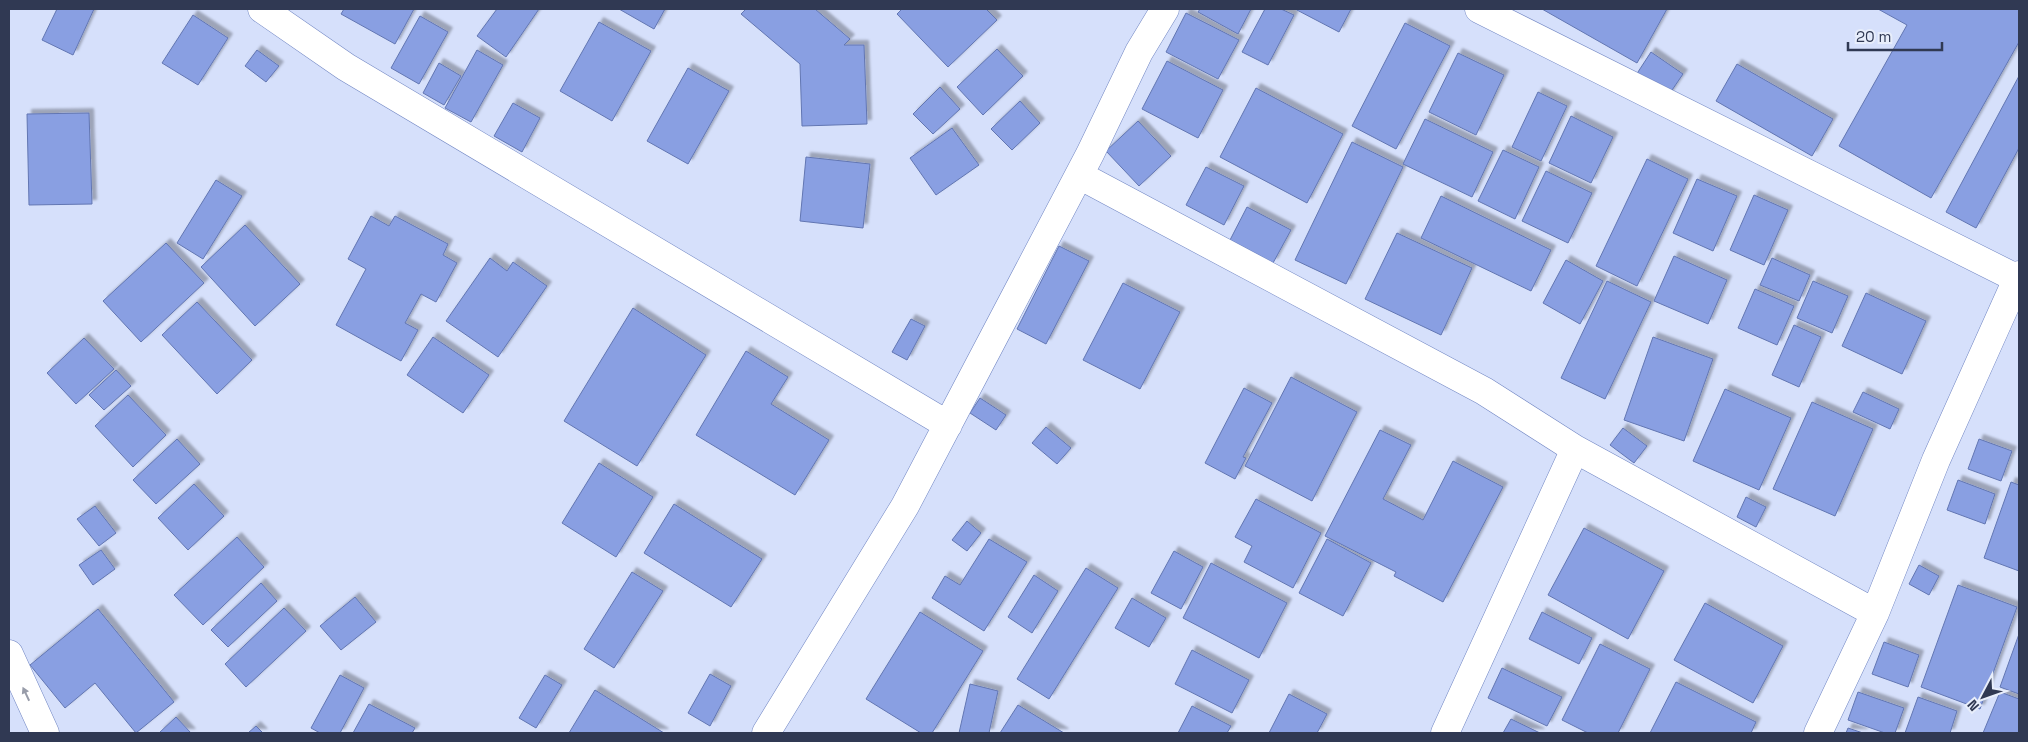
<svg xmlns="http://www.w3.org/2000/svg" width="2028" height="742" font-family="'Space Grotesk',sans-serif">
	<defs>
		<filter id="shadow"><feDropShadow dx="4.5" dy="-4.5" stdDeviation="1" flood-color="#0004"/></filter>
	</defs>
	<rect width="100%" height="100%" fill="#d6e0fb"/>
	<path fill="#899fe2" stroke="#6276b2" filter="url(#shadow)" d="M57 9H94L73 55 42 40Z
		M344 9H414L395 44 341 14Z
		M497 9H539L506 57 477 36Z
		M619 9H665L654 29Z
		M746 9H815L850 39 844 45H864L867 124 802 126 800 64 741 14Z
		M902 9H986L997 20 948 67 897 14Z
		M1200 9H1251L1238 34 1198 12Z
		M1265 9H1281L1294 15 1268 65 1242 52Z
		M1295 9H1351L1339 32Z
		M1542 9H1667L1637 63Z
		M1878 9H2019V42L1931 198 1839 146 1907 25Z
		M1186 13 1239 40 1218 79 1166 52Z
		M193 15 228 38 198 85 162 63Z
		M420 16 448 32 419 84 391 68Z
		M599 22 651 51 612 121 560 91Z
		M1405 23 1450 46 1396 149 1352 126Z
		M997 49 1023 76 983 115 957 87Z
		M257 50 279 66 266 82 245 66Z
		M477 50 503 65 471 122 445 108Z
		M1651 52 1683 74 1668 96 1636 75Z
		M1458 53 1504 75 1476 135 1429 112Z
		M1167 61 1223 90 1198 138 1142 109Z
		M439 63 461 76 444 105 423 93Z
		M1737 64 1833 119 1812 156 1716 101Z
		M688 68 729 91 688 164 647 141Z
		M2019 76V148L1976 228 1946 212Z
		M940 87 960 109 933 134 913 114Z
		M1256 88 1343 134 1307 203 1220 157Z
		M1538 92 1567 106 1541 161 1512 147Z
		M1020 101 1040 123 1012 150 991 129Z
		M513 103 540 118 522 152 494 136Z
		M89 113 92 204 29 205 27 114Z
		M1571 116 1613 137 1591 183 1549 163Z
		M1425 119 1493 152 1472 197 1403 164Z
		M1138 121 1171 156 1139 186 1106 151Z
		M952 128 979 165 936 195 910 158Z
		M1352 142 1403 167 1346 284 1295 260Z
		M1503 150 1539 167 1515 219 1478 201Z
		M806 157 870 164 863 228 800 221Z
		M1647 159 1688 179 1637 286 1596 266Z
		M1206 167 1244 186 1224 225 1186 205Z
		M1546 171 1592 193 1568 243 1522 221Z
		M1697 179 1737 196 1713 251 1673 233Z
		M216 180 242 196 203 259 177 243Z
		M1754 195 1788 210 1764 265 1730 250Z
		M1441 196 1551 250 1531 291 1421 238Z
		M1247 207 1291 230 1273 263 1230 240Z
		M371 216 389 226 395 216 448 244 443 255 457 263 436 302 421 294 405 323 418 330 401 361 336 325 366 269 348 259Z
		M245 225 300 284 255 326 201 267Z
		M1397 233 1472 268 1441 335 1365 299Z
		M166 243 204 283 141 342 103 301Z
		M1059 246 1089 261 1046 344 1017 329Z
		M1674 256 1727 280 1708 324 1654 301Z
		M490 258 507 271 513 262 547 286 498 357 446 321Z
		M1772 258 1810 275 1799 301 1760 285Z
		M1566 260 1603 281 1580 324 1543 303Z
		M1607 281 1651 302 1605 399 1561 378Z
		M1813 281 1848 296 1832 333 1797 318Z
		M1123 283 1180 312 1140 389 1083 360Z
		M1755 289 1794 306 1777 345 1738 328Z
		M1866 293 1926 321 1902 374 1842 346Z
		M197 302 252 360 217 394 162 335Z
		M633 308 706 355 637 466 564 421Z
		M911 319 925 326 907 360 892 352Z
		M1794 325 1821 337 1799 387 1772 375Z
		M433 337 489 375 463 413 407 375Z
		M1653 337 1713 359 1684 441 1624 420Z
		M84 338 114 369 76 404 47 373Z
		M746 351 788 377 771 404 829 440 795 495 696 435Z
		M116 370 131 386 104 410 89 395Z
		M1291 377 1357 412 1312 501 1245 466Z
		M1244 388 1272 403 1243 457 1246 458 1235 479 1205 463Z
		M1725 389 1791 418 1759 490 1693 461Z
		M1863 392 1899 409 1890 429 1853 412Z
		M128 395 166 435 133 467 95 426Z
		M980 398 1006 415 996 430 970 413Z
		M1812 402 1873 429 1835 516 1773 489Z
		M1046 427 1071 448 1057 464 1032 443Z
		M1623 428 1647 446 1634 463 1610 445Z
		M1380 430 1411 445 1383 499 1423 520 1453 461 1503 487 1443 602 1394 576 1396 572 1325 536Z
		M177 439 200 464 156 504 133 480Z
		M1979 439 2012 451 2001 481 1968 469Z
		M599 463 653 497 616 557 562 523Z
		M1958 480 1995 494 1985 524 1947 510Z
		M2011 482 2019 485V571L1984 558Z
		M194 484 224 516 188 550 158 518Z
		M1746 497 1766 507 1756 527 1737 517Z
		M1256 499 1321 533 1293 588 1244 562 1252 546 1235 537Z
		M674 504 762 559 731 607 644 553Z
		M95 506 116 533 99 546 77 519Z
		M967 521 981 533 967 551 952 540Z
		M1584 528 1664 571 1628 639 1548 595Z
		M237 537 264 567 203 625 174 595Z
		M989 539 1027 562 984 631 932 598 945 576 960 585Z
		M1327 539 1371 563 1343 616 1299 593Z
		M101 550 115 569 93 585 79 565Z
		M1174 551 1203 567 1181 609 1151 593Z
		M1211 563 1287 603 1259 658 1183 618Z
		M1919 565 1939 576 1929 595 1909 584Z
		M1086 568 1118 588 1049 699 1017 679Z
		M632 572 663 591 614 668 584 649Z
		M1034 575 1058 591 1032 633 1008 617Z
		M261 583 277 601 228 647 211 630Z
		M1958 585 2017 607 1980 709 1921 687Z
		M355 597 376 622 341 650 320 626Z
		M1132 598 1166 618 1149 647 1115 628Z
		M1705 603 1783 646 1753 703 1674 660Z
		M284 608 306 631 246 687 225 664Z
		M98 609 174 702 136 733 95 683 65 708 30 665Z
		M920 612 983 651 932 733H921L866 699Z
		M1542 612 1592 638 1579 664 1529 639Z
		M2019 634V694L2000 687Z
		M1884 642 1919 655 1908 687 1872 674Z
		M1600 644 1650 669 1618 733H1588L1562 720Z
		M1192 650 1249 680 1232 713 1175 684Z
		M1502 668 1562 697 1547 726 1488 698Z
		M710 674 731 686 710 726 688 713Z
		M340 675 364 688 340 733H320L311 728Z
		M545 675 562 685 536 728 519 718Z
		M1676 682 1756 722 1751 733H1650Z
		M970 684 998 691 989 733H959Z
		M595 690 664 733H569Z
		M1858 692 1904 708 1895 733H1885L1848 720Z
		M2000 692 2019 699V733H1983Z
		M1289 694 1327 714 1317 733H1269Z
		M1918 697 1957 711 1950 733H1905Z
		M369 704 415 728 412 733H353Z
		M1018 705 1064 733H1000Z
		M1192 706 1231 726 1227 733H1178Z
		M176 717 191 733H159Z
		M1511 719 1540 733H1503Z
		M256 726 263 733H248Z
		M1848 728 1863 733H1846Z"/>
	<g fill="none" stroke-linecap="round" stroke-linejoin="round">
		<g stroke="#7186c3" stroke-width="29">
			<path id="street" d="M262 9 346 67 948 425
				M1479 9 2018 279
				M1079 175 1484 391 1575 449 1875 613
				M766 733 905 506 1090 154 1139 52 1165 9
				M1445 733 1575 449
				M1818 733 1875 613 1936 460 2019 275"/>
		</g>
		<g stroke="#7186c3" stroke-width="29">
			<path id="highway" d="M9 654 45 733"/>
		</g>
		<use href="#street" stroke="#fff" stroke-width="28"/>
		<use href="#highway" stroke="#fff" stroke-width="28"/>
	</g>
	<defs><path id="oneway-solid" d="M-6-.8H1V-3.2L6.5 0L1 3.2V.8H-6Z" transform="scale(1.25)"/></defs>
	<use fill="#989ca9" href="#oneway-solid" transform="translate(26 694) rotate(-115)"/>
	<rect width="2028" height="742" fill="none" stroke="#303953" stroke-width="20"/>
	<g transform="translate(1983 697) rotate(229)" stroke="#e8eefb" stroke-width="4" paint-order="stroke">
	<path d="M0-4L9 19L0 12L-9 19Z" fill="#303953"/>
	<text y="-8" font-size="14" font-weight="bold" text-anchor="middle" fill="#303953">N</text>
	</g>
	<path d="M1848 42v8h94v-8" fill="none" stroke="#303953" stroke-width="2.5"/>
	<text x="1856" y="42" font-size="15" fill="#303953" stroke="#e8eefb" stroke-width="4" paint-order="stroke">20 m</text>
</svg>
